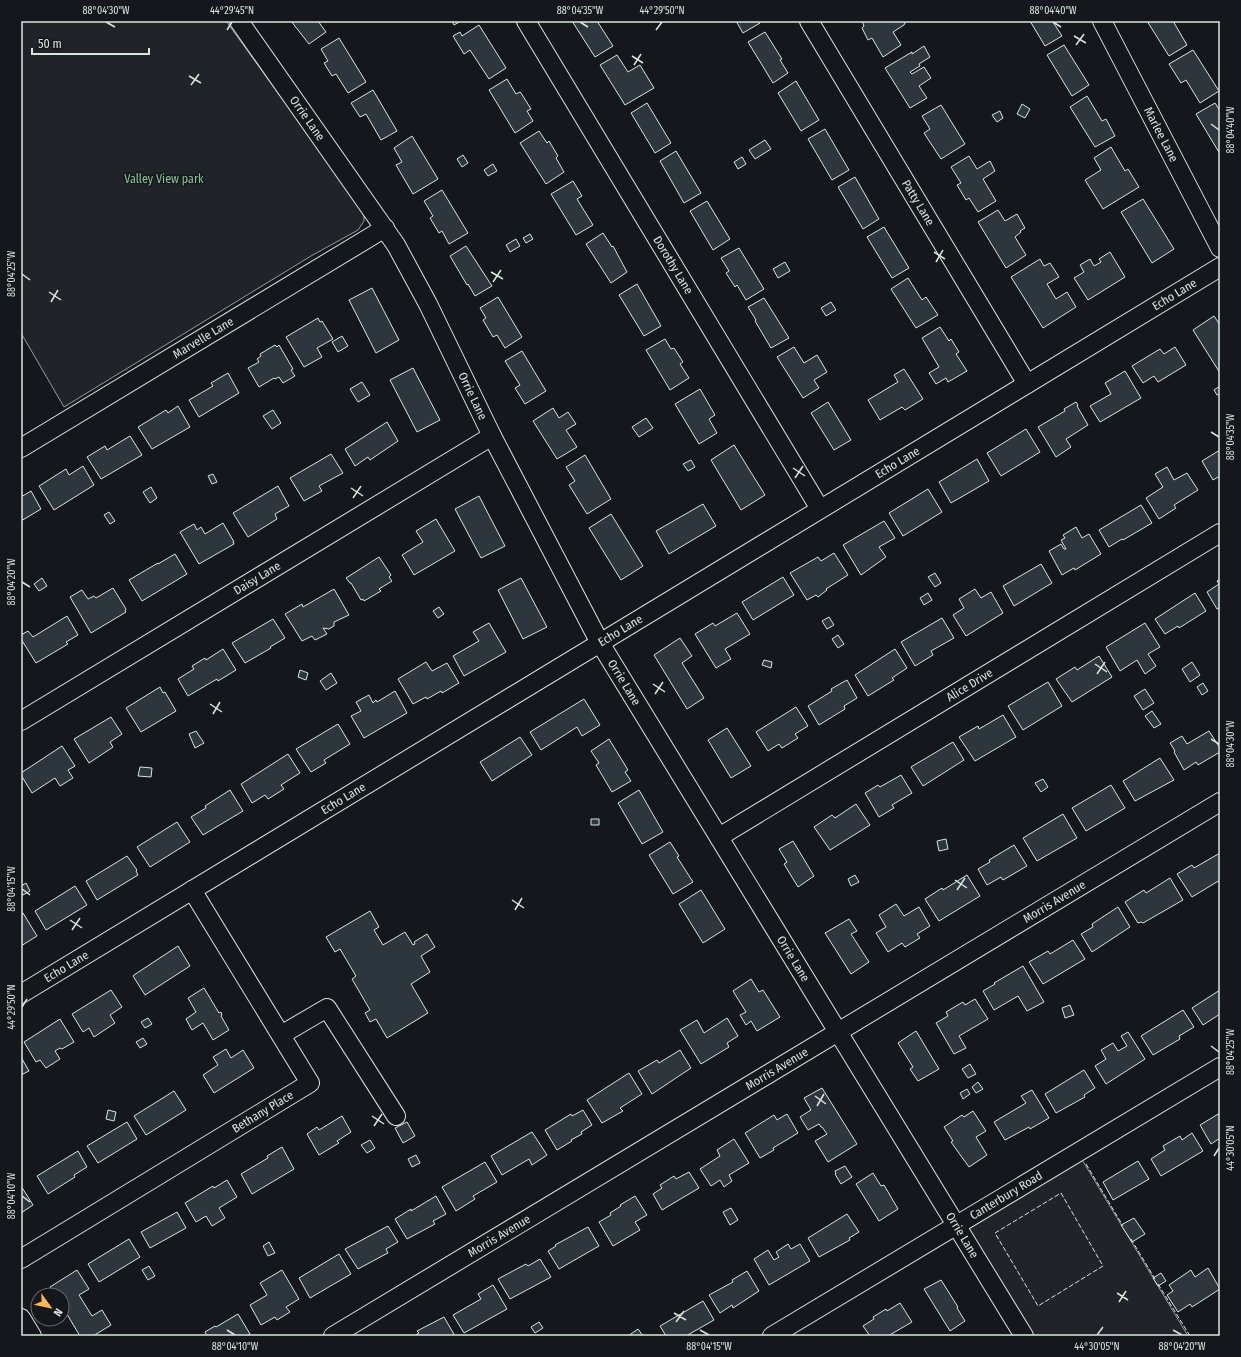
<svg xmlns="http://www.w3.org/2000/svg" width="1241" height="1357" font-family="'Fira Sans Condensed',sans-serif">
	<rect width="100%" height="100%" fill="#14181c"/>
	<path fill="#202428" stroke="#939e99" d="M21 21H226L364 212V221L358 230 311 256 64 407 21 333Z
		M1078 1153 1188 1336H1024L956 1225Z"/>
	<path fill="#2c363c" stroke="#d8e6dc" d="M291 21H318L326 32 309 44Z
		M452 21H461L454 25Z
		M572 21H597L613 46 595 57Z
		M736 21H759L760 23 743 33Z
		M862 21H906L904 25 893 32 901 45 883 57 872 38 868 40 862 28 864 26Z
		M1030 21H1054L1053 22 1062 36 1045 46Z
		M1147 21H1173L1187 45 1169 56Z
		M479 25 506 68 489 79 470 50 464 54 453 36 460 32 462 36Z
		M765 32 782 59 780 60 788 73 773 83 748 42Z
		M339 38 366 82 348 93 336 74 332 76 324 63 328 61 321 49Z
		M1064 45 1089 85 1072 96 1047 55Z
		M924 46 930 57 919 64 920 66 910 72 912 74 924 67 931 78 919 86 927 98 910 108 885 68 912 52V54Z
		M1193 50 1219 91 1200 103 1186 80 1181 83 1169 64Z
		M617 55 628 72 640 65 654 88 625 105 600 65Z
		M507 79 516 94 520 92 521 93 531 109 527 111 533 121 515 133 489 90Z
		M796 81 819 120 801 131 778 93Z
		M373 90 397 131 381 140 366 114 360 117 351 103Z
		M1087 96 1102 121 1106 119 1115 136 1095 147 1070 107Z
		M647 103 671 143 655 153 631 113Z
		M1215 103 1220 111V154L1196 114Z
		M1022 104 1030 109 1025 118 1017 114Z
		M941 105 965 144 941 159 924 133 930 129 922 116Z
		M1000 111 1003 118 997 122 992 115Z
		M825 129 849 170 832 180 808 139Z
		M539 131 547 143 549 141 558 156 556 158 564 172 546 184 520 143Z
		M412 136 438 179 413 194 396 165 402 162 394 148Z
		M765 140 771 149 755 159 749 150Z
		M1111 147 1125 171 1128 169 1139 187 1103 209 1085 180 1101 170 1094 158Z
		M676 151 701 193 684 203 660 161Z
		M463 155 468 163 462 167 457 159Z
		M969 156 977 169 990 161 995 171 983 179 996 201 978 212 969 198 966 200 957 185 961 183 951 167Z
		M742 157 746 164 738 169 734 162Z
		M493 164 497 171 488 176 484 170Z
		M855 177 879 219 863 229 838 187Z
		M573 181 582 196 577 199 593 225 576 235 551 194Z
		M442 190 468 233 449 244 442 231 439 233 430 218 433 216 424 201Z
		M1143 199 1174 249 1152 263 1121 212Z
		M707 201 730 239 713 250 690 211Z
		M998 210 1005 221 1017 214 1025 228 1020 231 1021 232 1015 237 1026 255 1006 268 978 222Z
		M884 227 909 268 892 278 867 237Z
		M603 233 612 247 613 246 627 272 611 283 586 244Z
		M530 234 533 239 526 243 523 238Z
		M516 239 520 246 510 252 506 245Z
		M466 246 492 286 475 296 468 284 467 285 450 256Z
		M739 248 764 289 746 300 737 285 735 287 726 273 729 271 721 258Z
		M1110 252 1125 277 1088 300 1074 278 1084 272 1080 265 1090 259 1094 266 1101 262 1099 259Z
		M1040 259 1044 266 1050 263 1059 277 1047 284 1056 299 1067 292 1076 307 1043 328 1011 277Z
		M785 262 790 271 778 278 773 269Z
		M908 278 922 300 926 297 938 315 916 328 891 289Z
		M637 284 661 326 644 336 619 295Z
		M372 288 399 340 376 353 349 300Z
		M498 297 522 337 505 348 497 335 493 337 483 320 486 318 480 308Z
		M764 298 789 338 771 348 755 321 756 320 748 307Z
		M831 302 836 310 826 316 821 308Z
		M1214 316 1220 325V373L1193 330Z
		M318 318 320 322 322 321 333 339 317 348 322 357 304 367 286 337Z
		M940 327 949 341 951 339 959 352 956 354 967 371 948 382 946 378 936 384 929 373 939 367 922 338Z
		M342 336 348 346 338 352 332 342Z
		M665 339 671 349 674 348 683 362 680 364 689 378 670 390 646 350Z
		M275 345 277 347 279 345 293 369 291 370 295 376 283 383 279 377 275 379 274 378 259 387 248 368 259 362 257 359 261 356 260 354Z
		M794 347 804 363 817 355 827 372 814 380 819 388 803 398 777 357Z
		M1175 347 1186 365 1158 382 1154 376 1143 383 1132 366 1160 349 1164 354Z
		M522 351 546 391 525 404 515 388 520 385 505 361Z
		M413 368 440 420 417 432 390 380Z
		M904 369 923 399 905 410 902 407 880 420 868 400 898 382 894 375Z
		M1125 371 1141 398 1100 422 1090 406 1111 394 1105 383Z
		M228 373 239 393 199 417 189 400 213 386 211 383Z
		M362 382 370 395 358 402 350 389Z
		M1220 386V394L1217 395 1214 390Z
		M700 389 715 415 709 419 717 433 699 444 675 404Z
		M828 402 851 440 834 450 811 413Z
		M1076 402 1078 405 1077 406 1088 425 1066 439 1071 447 1056 457 1038 427 1065 411 1064 409Z
		M178 406 190 427 152 449 138 427 166 410 168 413Z
		M553 408 559 418 568 412 576 424 566 430 577 447 557 459 533 421Z
		M273 410 281 423 272 429 263 416Z
		M646 418 653 428 639 437 632 427Z
		M387 422 398 441 370 460 368 457 355 466 345 449Z
		M1026 429 1040 452 1001 476 987 453Z
		M130 436 142 455 101 479 87 457 105 446 107 450Z
		M734 445 765 495 741 510 711 460Z
		M1220 450V476L1213 480 1202 461Z
		M331 454 343 473 319 486 322 491 304 501 290 478Z
		M585 455 611 499 587 514 569 485 575 481 566 467Z
		M977 459 989 481 951 503 939 482Z
		M691 460 695 467 688 471 683 464Z
		M83 466 94 485 54 510 39 486 66 469 69 475Z
		M1167 467 1174 480 1187 473 1198 490 1174 505 1176 508 1159 519 1146 498 1163 487 1155 474Z
		M213 474 217 482 212 484 208 476Z
		M278 486 289 506 275 514 277 519 248 537 233 513Z
		M151 487 157 498 150 503 143 492Z
		M928 489 942 512 903 536 889 513Z
		M31 491 41 509 21 521V497Z
		M479 496 505 546 481 558 455 509Z
		M703 504 716 526 669 554 656 531Z
		M1141 505 1152 523 1123 540 1122 539 1109 547 1099 530Z
		M109 512 115 521 110 524 104 515Z
		M611 514 643 566 621 580 589 528Z
		M436 519 455 551 414 575 402 555 423 542 416 531Z
		M884 521 895 538 879 547 886 557 861 575 843 545Z
		M223 523 234 542H233L234 544 199 564 180 532 194 524 197 530 201 527 205 534Z
		M1076 527 1082 538 1089 534 1101 554 1075 570 1074 568 1062 575 1049 551 1061 544 1064 549H1066L1061 540 1065 538 1063 535Z
		M834 553 848 575 826 589 827 590 818 597 816 595 807 600 790 573 818 557 821 561Z
		M175 554 187 574 142 601 129 580 158 563V564Z
		M379 557 391 575 389 577 392 581 379 589 381 591 364 601 363 599 361 600 351 583H350L346 578Z
		M1041 564 1052 583 1014 606 1003 586Z
		M935 573 941 583 935 587 928 577Z
		M783 577 794 595 753 620 742 602Z
		M42 578 47 586 39 591 34 584Z
		M521 578 547 627 523 639 498 590Z
		M1220 579V610L1219 608 1217 609 1207 592 1219 584 1217 581Z
		M113 588 126 609 125 611 126 612 91 633 70 597 82 590 88 599 94 596 96 598Z
		M334 589 349 615 334 622V626L329 629 323 628 327 634 315 640 312 636 302 641 285 614 302 604 303 607Z
		M975 589 981 598 991 592 1003 613 966 636 953 615 964 608 959 599Z
		M928 593 932 600 924 605 920 598Z
		M1195 593 1206 611 1179 628 1178 626 1165 634 1155 619Z
		M439 607 444 614 438 618 433 611Z
		M737 613 750 634 725 649 731 659 716 668 695 634 713 623 715 626Z
		M67 616 78 635 66 642 68 644 36 663 21 639V635L28 631 33 637Z
		M829 617 834 625 827 629 822 621Z
		M942 618 954 638 931 651 933 655 915 666 901 642Z
		M273 619 285 638 270 647 271 648 245 663 232 643Z
		M489 623 506 652 464 676 453 656 479 641 473 632Z
		M1145 623 1160 647 1148 654 1156 666 1145 674 1137 660 1120 671 1106 647Z
		M838 635 844 644 838 648 832 639Z
		M680 638 692 656 682 663 704 698 687 709 654 655Z
		M223 649 236 670 218 681 217 679 188 696 178 679 194 669 192 666 205 658 206 660Z
		M895 649 907 668 892 678 894 680 868 696 855 675Z
		M1099 656 1112 677 1072 702 1056 679 1075 667 1077 670Z
		M764 660 772 662 771 668 762 665Z
		M426 662 432 671 447 663 459 683 442 693 441 691 427 699 426 697 413 704 398 679Z
		M1192 662 1200 675 1190 682 1182 669Z
		M300 670 308 673 306 680 298 677Z
		M331 673 337 683 326 690 320 681Z
		M847 680 857 698 844 706 845 709 819 725 808 706 832 691 831 689Z
		M1048 682 1062 706 1023 730 1008 706Z
		M1203 683 1208 691 1202 695 1197 687Z
		M160 687 163 693 165 692 176 711 141 732 126 708Z
		M1145 689 1154 703 1143 710 1134 696Z
		M395 691 407 713 364 738 351 716 361 711 356 702 369 695 373 703 376 700 377 702Z
		M584 699 600 725 582 736 577 727 541 750 530 732Z
		M796 707 808 726 795 734 798 738 782 748 779 744 768 751 756 732Z
		M1152 711 1161 724 1154 728 1145 716Z
		M1003 715 1016 737 975 761 959 737 978 726 979 729Z
		M111 717 122 734 110 742 113 747 89 763 74 739Z
		M338 724 350 744 324 760 326 763 311 772 296 749Z
		M727 728 751 766 731 778 708 740Z
		M196 731 204 743 195 748 189 734Z
		M1209 731 1220 748V752L1198 765 1196 762 1184 770 1174 752 1175 751 1170 743 1182 736 1187 744Z
		M520 737 532 755 492 781 480 762Z
		M609 739 628 770 625 772 631 781 612 792 596 765 599 763 591 751Z
		M953 742 964 760 923 786 911 767Z
		M62 746 75 766 68 770 73 778 60 786 55 778 32 793 21 775V773Z
		M288 754 300 773 281 785 284 789 268 799 265 795 252 803 241 784Z
		M1160 758 1174 780 1135 801 1123 781Z
		M140 767 152 768 151 777 138 776Z
		M901 775 912 793 892 805 894 808 879 817 865 793 878 785 880 787Z
		M1043 779 1048 787 1041 792 1035 783Z
		M1111 785 1125 808 1086 831 1072 808Z
		M230 790 243 811 203 835 191 817 206 808 205 806Z
		M639 790 663 832 642 844 618 803Z
		M856 804 870 825 830 850 814 827 832 815 835 818Z
		M1063 814 1077 838 1037 861 1023 838Z
		M591 819H599V825H591Z
		M177 822 190 842 150 867 137 847Z
		M946 839 948 849 939 851 937 841Z
		M793 841 814 876 798 887 784 864 787 862 779 849Z
		M670 842 679 856 677 857 693 882 673 894 649 855Z
		M1014 845 1027 866 1003 880 1001 877 987 885 978 869 990 862 989 860Z
		M1220 853V880L1192 897 1177 874 1192 865 1194 868Z
		M127 856 137 870 136 871 138 875 97 900 86 881Z
		M855 875 859 882 851 886 848 879Z
		M967 875 980 896 939 921 925 899 942 888 943 890Z
		M1170 878 1183 900 1143 923 1141 922 1138 923 1125 902 1144 890 1146 893Z
		M26 883 30 891 23 895 21 891V886Z
		M75 886 87 905 46 930 35 911Z
		M701 890 725 929 703 943 679 904Z
		M896 904 904 916 919 907 930 926 917 934 920 938 905 947 902 943 888 952 876 933 886 927 879 915Z
		M1118 907 1130 927 1092 952 1081 934 1093 927 1092 924Z
		M370 911 379 927 374 930 383 945 405 932 413 945 415 944 414 942 427 934 435 947 421 956 430 972 411 984 428 1013 387 1038 376 1019 370 1022 365 1013 370 1010 352 979 356 976 340 949 335 952 326 937Z
		M23 913 37 936 21 946V915Z
		M849 919 857 931 851 934 869 962 851 974 825 933Z
		M1073 940 1085 959 1043 984 1029 962 1048 951 1050 954Z
		M178 946 190 966 145 995 133 976 134 975Z
		M1023 966 1044 1002 1027 1011 1018 996 994 1010 983 991 995 984 994 983Z
		M751 979 759 992 763 990 780 1017 757 1031 751 1021 746 1025 740 1015 746 1012 733 991Z
		M204 988 219 1013 221 1012 222 1015 221 1016 229 1030 213 1040 203 1023 192 1030 186 1019 196 1012 188 998Z
		M111 990 122 1007 110 1015 115 1023 94 1037 89 1028 83 1032 72 1014Z
		M1220 990V1014L1203 1025 1192 1008Z
		M975 999 988 1019 959 1036 966 1048 954 1054 936 1023 948 1016 946 1012 963 1002 965 1005Z
		M1070 1005 1074 1015 1065 1018 1062 1008Z
		M1183 1010 1194 1027 1179 1036 1180 1039 1153 1055 1141 1036Z
		M148 1018 152 1024 145 1028 141 1022Z
		M727 1018 738 1036 727 1043 729 1047 701 1064 680 1030 697 1020 704 1033Z
		M60 1019 74 1042 62 1049 60 1048 55 1051 60 1059 46 1068 40 1060 36 1062 24 1042Z
		M916 1031 939 1069 918 1081 910 1069 913 1067 898 1043Z
		M1128 1032 1145 1059 1106 1084 1095 1066 1106 1059 1101 1050 1113 1043 1118 1051 1127 1046 1121 1036Z
		M143 1038 147 1044 140 1048 136 1042Z
		M226 1049 231 1058 243 1050 254 1068 214 1093 203 1075 218 1065 213 1057Z
		M680 1050 691 1068 652 1094 638 1071 657 1060 659 1063Z
		M21 1057 29 1071 21 1075Z
		M970 1064 976 1074 968 1078 962 1069Z
		M1084 1070 1095 1088 1084 1095 1085 1097 1056 1113 1045 1094Z
		M629 1073 642 1094 620 1108 623 1111 602 1123 587 1100Z
		M978 1082 983 1089 976 1093 972 1087Z
		M822 1088 857 1144 828 1162 815 1141 827 1134 822 1127H821L819 1124 808 1130 800 1117 811 1110 804 1098Z
		M967 1089 970 1094 963 1099 960 1093Z
		M1032 1090 1049 1118 1030 1129 1029 1127 1005 1140 994 1122 1026 1103 1021 1096Z
		M174 1091 186 1110 146 1135 134 1116Z
		M108 1110 116 1112 114 1121 106 1119Z
		M583 1110 592 1125 581 1132 582 1134 571 1140 572 1141 557 1150 545 1130 571 1114 572 1116Z
		M973 1111 986 1131 976 1137 987 1155 969 1167 951 1142 953 1141 944 1127 962 1115 964 1117Z
		M1220 1113V1138L1211 1144 1200 1125Z
		M787 1114 798 1133 773 1148 774 1150 760 1158 745 1133 774 1115 777 1120Z
		M342 1116 351 1132 337 1141 339 1143 319 1155 307 1134 317 1127 319 1130Z
		M127 1122 137 1139 98 1163 87 1146Z
		M407 1122 415 1136 403 1143 395 1128Z
		M532 1132 547 1155 532 1165 529 1159 502 1175 491 1156Z
		M1192 1133 1203 1151 1161 1176 1151 1159 1165 1150 1163 1146 1180 1136 1182 1140Z
		M734 1139 749 1163 729 1175 732 1181 724 1187 720 1180 711 1186 700 1169 720 1156 717 1150Z
		M370 1140 375 1148 367 1153 361 1145Z
		M282 1147 294 1169 252 1194 241 1174 268 1158 267 1156Z
		M78 1151 87 1167 74 1175 75 1177 48 1194 37 1176Z
		M416 1155 420 1163 412 1167 408 1159Z
		M1138 1161 1149 1179 1113 1200 1103 1182Z
		M485 1162 497 1182 473 1196 475 1199 456 1211 442 1187Z
		M845 1166 852 1177 841 1184 835 1174 836 1173 835 1171Z
		M689 1172 699 1188 662 1210 653 1194 662 1188 660 1185 674 1176 676 1179Z
		M873 1173 881 1186 884 1185 898 1209 879 1221 856 1184Z
		M227 1180 237 1197 219 1208 225 1218 212 1226 206 1216 196 1222 185 1203 213 1186 214 1188Z
		M21 1186 33 1205 21 1213Z
		M436 1196 446 1214 433 1221 435 1224 407 1239 395 1219 411 1209V1211Z
		M635 1196 647 1215 635 1222 640 1230 613 1246 599 1222 611 1215 610 1213 621 1206 620 1205Z
		M731 1208 738 1220 730 1225 723 1212Z
		M177 1212 186 1228 150 1248 141 1232Z
		M847 1214 859 1232 849 1238 850 1240 819 1257 808 1238Z
		M1134 1218 1145 1234 1132 1242 1121 1225Z
		M388 1226 398 1242 386 1249 388 1253 384 1255 358 1269 345 1249Z
		M588 1227 599 1246 559 1269 548 1251 556 1246 555 1245Z
		M129 1239 140 1257 99 1282 88 1264Z
		M269 1242 275 1253 268 1256 263 1246Z
		M788 1244 791 1249 800 1244 810 1261 769 1285 754 1259 768 1250 774 1260 779 1257 776 1252Z
		M339 1254 351 1274 310 1298 299 1278Z
		M540 1259 551 1277 510 1299 498 1279 526 1264 528 1266Z
		M149 1266 155 1276 148 1280 142 1270Z
		M1208 1268 1220 1289 1192 1307 1190 1304 1178 1312 1167 1295 1173 1291 1169 1285 1191 1270 1195 1277Z
		M77 1270 89 1289 79 1295 92 1316 102 1310 111 1325 93 1336H80L62 1306V1295H55L50 1287Z
		M282 1270 299 1299 286 1307 290 1312 277 1320 275 1317 261 1325 250 1305 267 1295 260 1283Z
		M747 1271 759 1291 733 1308 732 1305 720 1313 709 1295 733 1282 732 1280Z
		M1161 1273 1166 1281 1158 1286 1153 1278Z
		M941 1280 958 1307 957 1308 965 1321 950 1331 924 1289Z
		M493 1285 507 1309 464 1333 453 1315 481 1299 478 1294Z
		M703 1301 714 1320 686 1336H666L660 1326Z
		M900 1303 912 1322 888 1336H870L863 1326 874 1319 873 1317 886 1309 887 1311Z
		M238 1314 250 1334 247 1336H207L205 1332 215 1326 216 1327Z
		M444 1317 455 1336H414L419 1333 417 1331Z
		M539 1322 543 1328 535 1333 531 1327Z
		M638 1329 643 1336H628Z"/>
	<g fill="none" stroke-linecap="round" stroke-linejoin="round">
		<g stroke="#d8e6dc" stroke-width="20">
			<g id="minor">
				<path id="s1" d="M239 21 396 245 428 304 492 436 600 643 1024 1336"/>
				<path id="s2" d="M526 21 820 509"/>
				<path id="s3" d="M809 21 1027 384"/>
				<path id="s4" d="M1102 21 1220 248"/>
				<path id="s5" d="M21 448 385 228"/>
				<path id="s6" d="M21 721 492 436"/>
				<path id="s7" d="M719 837 1220 533"/>
				<path id="s8" d="M21 994 1220 267"/>
				<path d="M281 1035 327 1008 396 1116"/>
				<path id="s9" d="M21 1259 310 1083 192 890"/>
				<path d="M21 1318 32 1336"/>
				<path id="s10" d="M333 1336 1220 802"/>
				<path id="s11" d="M772 1336 1220 1067"/>
			</g>
		</g>
		<use href="#minor" stroke="#14181c" stroke-width="18"/>
		<path stroke="#d8e6dc" stroke-width="1" stroke-dasharray="5 2" stroke-linecap="butt" d="M1086 1164 1123 1226
			M1061 1193 1103 1266 1038 1306 995 1233Z
			M1131 1239 1155 1279
			M1158 1284 1190 1336"/>
	</g>
	<path fill="none" stroke="#d8e6dc" stroke-width="1.5" d="M106 22 115 27M580 22 588 27M1053 22 1061 27M227 30 232 22M656 30 662 22M1074 36 1086 43M1076 45 1084 34M632 56 643 63M634 65 641 54M189 76 201 83M191 85 199 74M1211 124 1219 130M934 252 945 259M936 262 943 250M491 272 503 279M22 274 30 280M493 282 501 270M49 292 61 300M51 302 58 290M1211 432 1219 437M793 468 805 476M795 478 803 466M351 488 363 496M353 498 361 486M22 582 30 587M1095 664 1107 672M1097 674 1105 662M653 684 665 692M655 694 663 682M210 704 222 712M213 714 220 702M1211 739 1219 744M955 880 967 888M22 889 30 895M957 890 965 878M512 900 524 908M515 910 522 898M70 920 82 928M72 930 80 918M22 1007 27 999M1211 1046 1219 1052M815 1096 826 1104M817 1106 824 1094M372 1116 384 1124M374 1126 382 1114M1214 1156 1219 1148M22 1196 30 1202M1117 1293 1128 1300M1119 1302 1126 1291M674 1313 686 1320M676 1322 684 1311M227 1330 235 1335M700 1330 709 1335M1173 1330 1182 1335M1097 1335 1103 1327"/>
	<g text-anchor="middle" dominant-baseline="central" stroke-width="3" stroke-linejoin="round" paint-order="stroke">
		<g font-size="12" fill="#d8e6dc" stroke="#14181c">
			<text stroke="none"><textPath href="#s1" startOffset="119">Orrie Lane</textPath></text>
			<text stroke="none"><textPath href="#s4" startOffset="128">Marlee Lane</textPath></text>
			<text stroke="none"><textPath href="#s3" startOffset="212">Patty Lane</textPath></text>
			<text stroke="none"><textPath href="#s2" startOffset="285">Dorothy Lane</textPath></text>
			<text stroke="none"><textPath href="#s8" startOffset="1349">Echo Lane</textPath></text>
			<text stroke="none"><textPath href="#s5" startOffset="213">Marvelle Lane</textPath></text>
			<text stroke="none"><textPath href="#s1" startOffset="443">Orrie Lane</textPath></text>
			<text stroke="none"><textPath href="#s8" startOffset="1025">Echo Lane</textPath></text>
			<text stroke="none"><textPath href="#s6" startOffset="276">Daisy Lane</textPath></text>
			<text stroke="none"><textPath href="#s8" startOffset="701">Echo Lane</textPath></text>
			<text stroke="none"><textPath href="#s1" startOffset="767">Orrie Lane</textPath></text>
			<text stroke="none"><textPath href="#s7" startOffset="293">Alice Drive</textPath></text>
			<text stroke="none"><textPath href="#s8" startOffset="377">Echo Lane</textPath></text>
			<text stroke="none"><textPath href="#s10" startOffset="842">Morris Avenue</textPath></text>
			<text stroke="none"><textPath href="#s1" startOffset="1091">Orrie Lane</textPath></text>
			<text stroke="none"><textPath href="#s8" startOffset="53">Echo Lane</textPath></text>
			<text stroke="none"><textPath href="#s10" startOffset="518">Morris Avenue</textPath></text>
			<text stroke="none"><textPath href="#s9" startOffset="283">Bethany Place</textPath></text>
			<text stroke="none"><textPath href="#s11" startOffset="273">Canterbury Road</textPath></text>
			<text stroke="none"><textPath href="#s1" startOffset="1415">Orrie Lane</textPath></text>
			<text stroke="none"><textPath href="#s10" startOffset="194">Morris Avenue</textPath></text>
		</g>
		<g font-size="12" fill="#8ac095" stroke="#14181c">
			<text x="164" y="179">Valley View park</text>
		</g>
	</g>
	<rect width="1241" height="1357" fill="none" stroke="#14181c" stroke-width="44"/>
	<g transform="translate(50 1307) rotate(123)"><circle r="19" fill="#14181c" stroke="#626a69"/>
	<path d="M0-3L7 15L0 10L-7 15Z" fill="#ffb74d"/>
	<text y="-6" font-size="11" font-weight="bold" text-anchor="middle" fill="#d8e6dc">N</text>
	</g>
	<path d="M32 48v6h117v-6" fill="none" stroke="#d8e6dc" stroke-width="2"/>
	<text x="38" y="48" font-size="12" fill="#d8e6dc" stroke="#14181c" stroke-width="3" paint-order="stroke">50 m</text>
	<rect x="22" y="22" width="1197" height="1313" fill="none" stroke="#d8e6dc" stroke-width="1.5"/>
	<g font-size="10" text-anchor="middle" fill="#d8e6dc">
		<text x="106" y="14">88°04'30"W</text>
		<text x="232" y="14">44°29'45"N</text>
		<text x="580" y="14">88°04'35"W</text>
		<text x="662" y="14">44°29'50"N</text>
		<text x="1053" y="14">88°04'40"W</text>
		<text transform="translate(1230 130) rotate(-90)" y="4">88°04'40"W</text>
		<text transform="translate(11 274) rotate(-90)" y="4">88°04'25"W</text>
		<text transform="translate(1230 437) rotate(-90)" y="4">88°04'35"W</text>
		<text transform="translate(11 582) rotate(-90)" y="4">88°04'20"W</text>
		<text transform="translate(1230 744) rotate(-90)" y="4">88°04'30"W</text>
		<text transform="translate(11 889) rotate(-90)" y="4">88°04'15"W</text>
		<text transform="translate(11 1007) rotate(-90)" y="4">44°29'50"N</text>
		<text transform="translate(1230 1052) rotate(-90)" y="4">88°04'25"W</text>
		<text transform="translate(1230 1148) rotate(-90)" y="4">44°30'05"N</text>
		<text transform="translate(11 1196) rotate(-90)" y="4">88°04'10"W</text>
		<text x="235" y="1350">88°04'10"W</text>
		<text x="709" y="1350">88°04'15"W</text>
		<text x="1097" y="1350">44°30'05"N</text>
		<text x="1182" y="1350">88°04'20"W</text>
	</g>
</svg>
